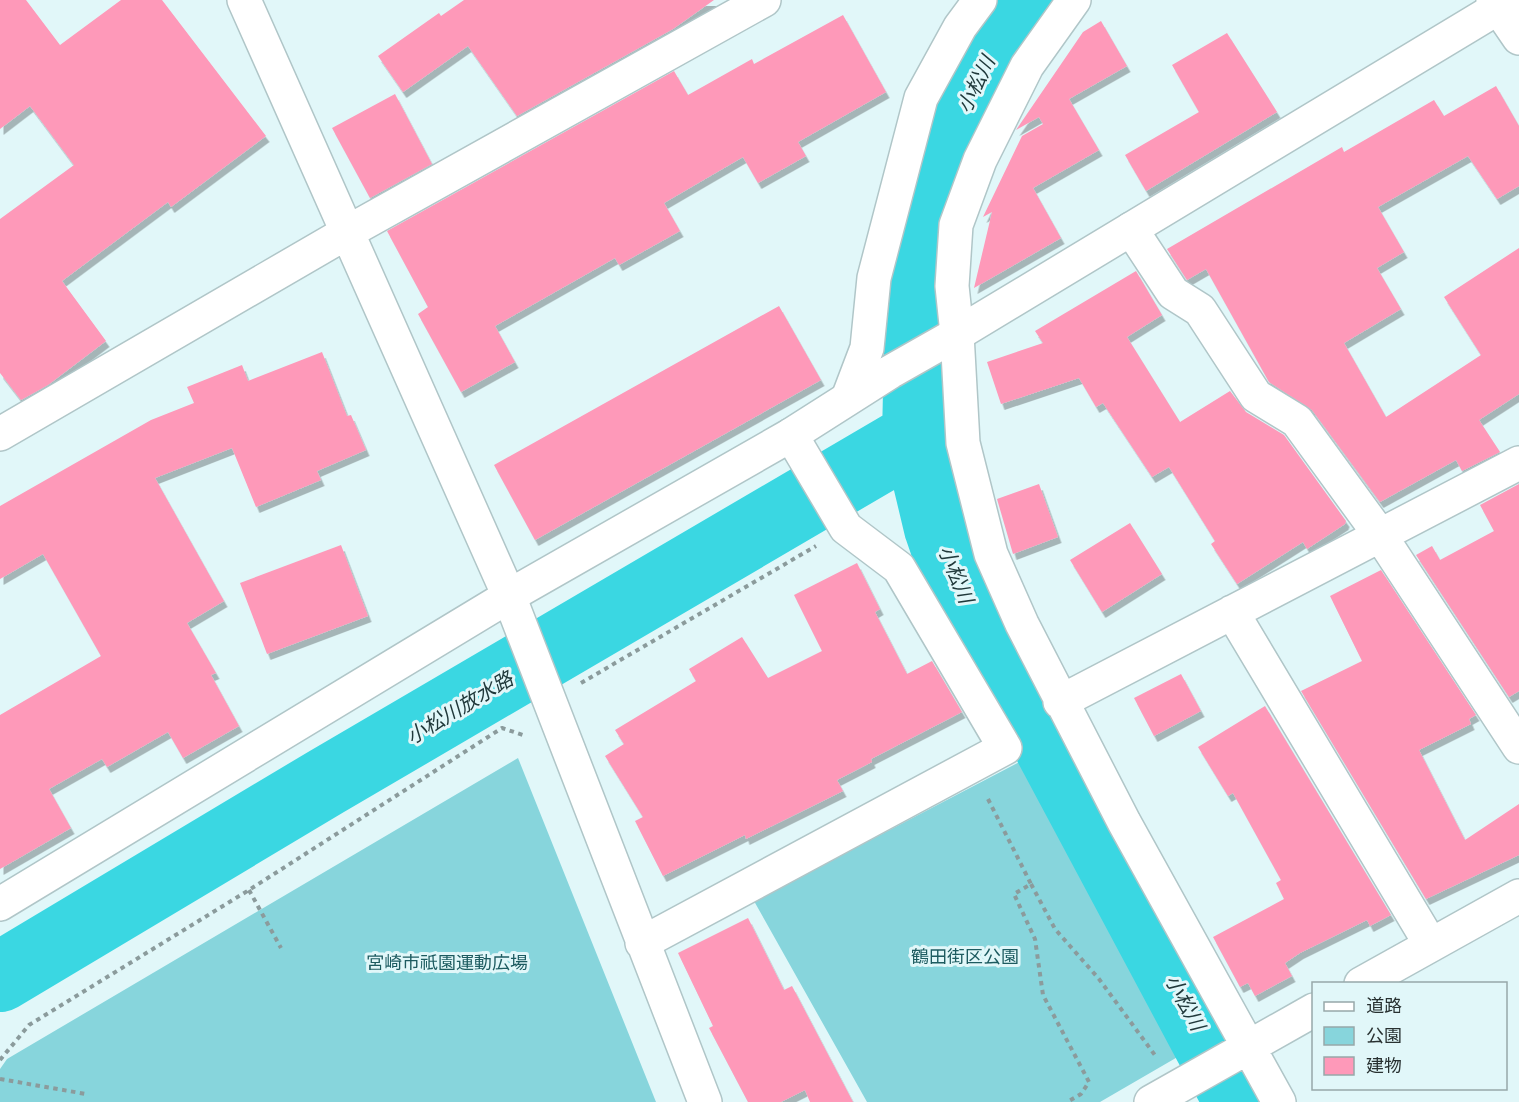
<svg xmlns="http://www.w3.org/2000/svg" width="1519" height="1102" font-family="Commissioner,'Noto Sans JP',sans-serif">
	<defs>
		<filter id="shadow"><feDropShadow dx="3.5" dy="6" stdDeviation="0" flood-color="#0004"/></filter>
	</defs>
	<rect width="100%" height="100%" fill="#e1f7f9"/>
	<path fill="#87d5dc" d="M518 758 656 1102H0V1069L7 1059Z
		M1027 758 1181 1055 1100 1102H867L754 901Z"/>
	<g fill="none" stroke-linecap="round" stroke-linejoin="round">
		<path stroke="#3ad7e2" stroke-width="70" d="M1019 0 960 108 931 235 920 304 917 436 939 528 962 595 1037 724 1239 1102
			M0 977 326 782 917 436"/>
	</g>
	<path fill="#fe99b9" filter="url(#shadow)" d="M0 0H26L60 45 121 0H162L266 136 171 207 168 202 62 281 106 341 48 385 21 400 0 373V219L74 165 30 106 0 129Z
		M464 0H714L673 29 517 116 468 46 403 92 378 56 439 13 441 16Z
		M843 15 886 92 798 142 806 156 758 183 743 157 664 203 680 231 619 265 615 258 495 326 515 362 461 392 418 314 428 307 387 231 674 71 688 95 752 59 754 64Z
		M1101 21 1127 66 1069 99 1099 150 1033 188 1061 238 974 288 992 212 983 217 1022 136 1043 124 1039 117 1016 130 1083 32Z
		M1227 33 1277 112 1146 191 1125 155 1199 112 1172 65Z
		M1496 86 1519 126V186L1497 199 1468 156 1378 207 1404 252 1377 268 1401 309 1344 343 1386 417 1481 355 1444 297 1519 248V394L1479 420 1500 452 1462 471 1456 460 1380 502 1312 410 1269 382 1206 269 1187 280 1167 249 1342 147 1344 152 1434 100 1444 116Z
		M395 94 432 164 370 198 332 128Z
		M1136 271 1162 315 1127 337 1180 422 1230 391 1246 412 1284 435 1346 521 1345 524 1307 549 1303 542 1237 584 1211 544 1215 541 1169 467 1152 477 1103 403 1096 407 1079 378 1001 404 987 362 1043 343 1035 331Z
		M779 306 821 380 535 540 494 465Z
		M322 352 347 416 351 415 366 450 317 471 321 480 256 507 232 448 155 478 224 601 187 623 216 673 211 675 239 726 183 758 168 732 107 767 102 759 49 789 71 828 0 869V715L101 656 43 554 0 579V506L151 420 194 403 187 387 242 365 248 381Z
		M1039 484 1058 537 1013 554 997 499Z
		M1519 484V691L1509 697 1416 555 1432 546 1440 560 1494 531 1480 505Z
		M1130 523 1162 574 1102 612 1070 560Z
		M341 545 368 616 267 654 240 583Z
		M857 563 880 609 875 612 907 674 932 661 962 712 871 759 872 762 837 780 843 791 746 839 745 835 663 876 635 821 643 817 605 756 624 744 615 730 696 681 689 669 742 637 768 678 822 651 794 595Z
		M1381 570 1476 715 1469 719 1471 724 1419 750 1465 840 1519 804V855L1426 899 1301 691 1362 661 1330 596Z
		M1181 674 1201 711 1154 736 1134 698Z
		M1265 706 1391 915 1370 926 1367 920 1300 953 1285 963 1292 976 1255 996 1248 983 1240 987 1213 937 1284 899 1276 883 1281 880 1233 793 1228 796 1198 747Z
		M748 918 784 990 792 986 853 1102H810L805 1090 781 1102H748L709 1028 713 1026 678 953Z"/>
	<g fill="none" stroke-linecap="round" stroke-linejoin="round">
		<g stroke="#b0c6c8" stroke-width="36">
			<path id="street" d="M244 0 509 596 705 1102
				M1074 0 1027 66 980 160 956 225 952 286 957 334 963 443 991 554 1022 624 1124 822 1279 1102
				M1131 229 1173 293 1200 310 1256 396 1297 421 1380 535 1519 747
				M848 398 867 348 874 278 921 98 960 27 980 0
				M0 434 346 233 764 0
				M1232 612 1431 945
				M1060 702 1519 463
				M642 943 1005 748 899 568 846 528 791 435
				M1361 984 1519 896
				M1151 1102 1314 1010"/>
		</g>
		<g stroke="#b0c6c8" stroke-width="36">
			<path id="secondary" d="M0 904 509 596 791 435 890 372 957 334 1511 0"/>
		</g>
		<g stroke="#b0c6c8" stroke-width="36">
			<path id="primary" d="M1493 0 1519 38"/>
		</g>
		<path stroke="#8b9b9c" stroke-width="4" stroke-dasharray="4.5 4.5" stroke-linecap="butt" d="M581 683 816 546
			M988 799 1031 884 1014 894 1035 939 1043 995 1089 1082 1081 1094 1067 1102
			M1031 884 1055 929 1099 979 1157 1058
			M249 890 281 948
			M0 1060 29 1025 249 890 502 728 523 735
			M0 1079 86 1094"/>
		<use href="#street" stroke="#fff" stroke-width="33"/>
		<use href="#secondary" stroke="#fff" stroke-width="33"/>
		<use href="#primary" stroke="#fff" stroke-width="33"/>
	</g>
	<g text-anchor="middle" dominant-baseline="central" stroke-width="6" stroke-linejoin="round" paint-order="stroke">
		<g font-size="18" fill="#1d5b60" stroke="#e1f7f9">
			<text x="965" y="956">鶴田街区公園</text>
			<text x="447" y="962">宮崎市祇園運動広場</text>
		</g>
		<g font-size="20" font-style="italic" fill="#20393b" stroke="#e1f7f9">
			<text transform="translate(975 84) rotate(-64)">小松川</text>
			<text transform="translate(957 574) rotate(68)">小松川</text>
			<text transform="translate(459 707) rotate(-31)">小松川放水路</text>
			<text transform="translate(1186 1002) rotate(62)">小松川</text>
		</g>
	</g>
	<rect x="1312" y="982" width="195" height="108" fill="#e1f7f9" stroke="#97a8a9" stroke-width="1.5"/>
	<rect x="1324" y="1002" width="30" height="9" fill="#ffffff" stroke="#97a8a9" stroke-width="1.5"/>
	<text x="1366" y="1012" font-size="18" fill="#283131">道路</text>
	<rect x="1324" y="1027" width="30" height="18" fill="#87d5dc" stroke="#97a8a9" stroke-width="1.5"/>
	<text x="1366" y="1042" font-size="18" fill="#283131">公園</text>
	<rect x="1324" y="1057" width="30" height="18" fill="#fe99b9" stroke="#97a8a9" stroke-width="1.5"/>
	<text x="1366" y="1072" font-size="18" fill="#283131">建物</text>
</svg>
